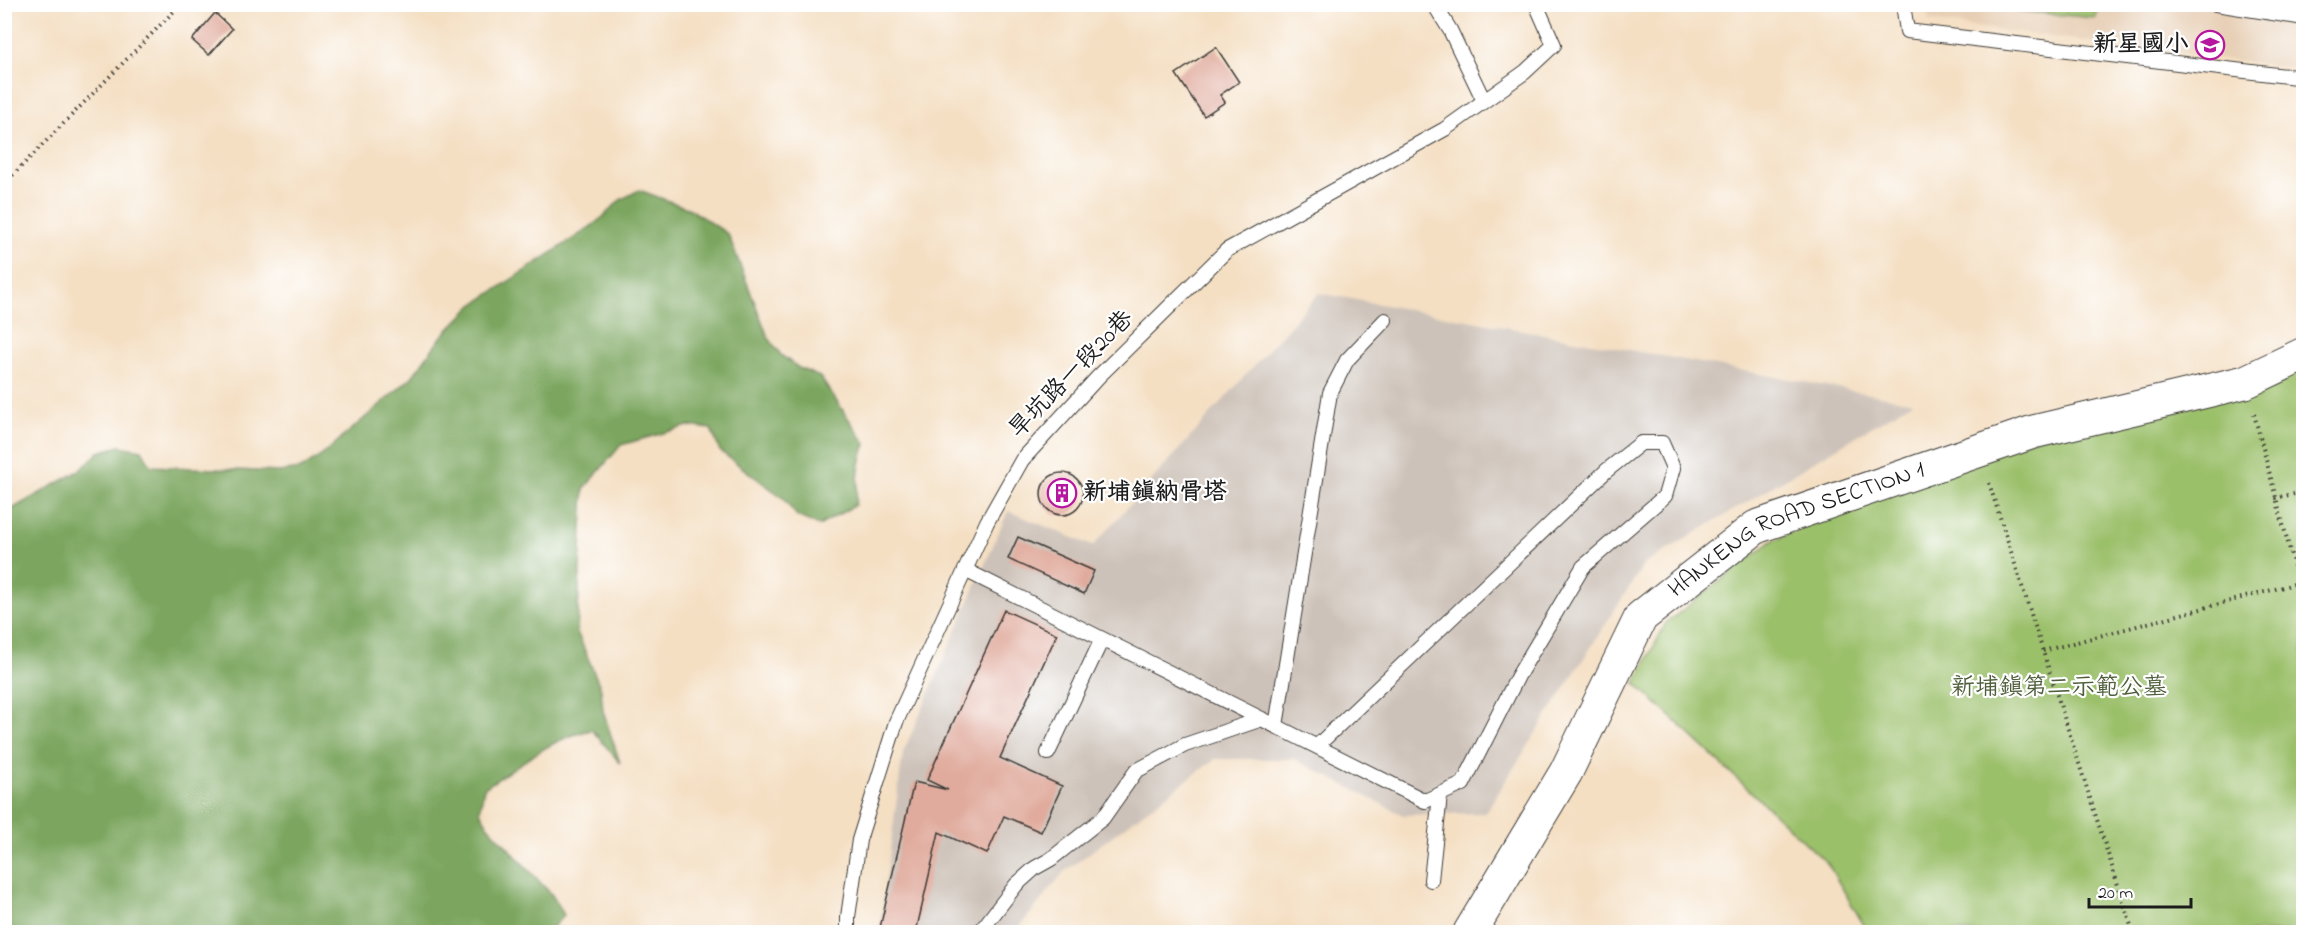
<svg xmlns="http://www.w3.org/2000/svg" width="2308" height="937" font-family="'Indie Flower','LXGW WenKai TC',sans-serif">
	<rect width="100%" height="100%" fill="#fff"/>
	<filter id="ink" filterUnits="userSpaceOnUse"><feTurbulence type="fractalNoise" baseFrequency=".0167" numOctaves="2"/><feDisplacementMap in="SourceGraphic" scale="12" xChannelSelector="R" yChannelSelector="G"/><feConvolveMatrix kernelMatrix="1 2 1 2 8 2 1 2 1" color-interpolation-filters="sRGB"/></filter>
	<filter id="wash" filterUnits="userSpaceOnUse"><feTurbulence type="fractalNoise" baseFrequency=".008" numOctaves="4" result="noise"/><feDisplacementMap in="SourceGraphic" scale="24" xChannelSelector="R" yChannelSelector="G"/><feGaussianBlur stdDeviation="1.35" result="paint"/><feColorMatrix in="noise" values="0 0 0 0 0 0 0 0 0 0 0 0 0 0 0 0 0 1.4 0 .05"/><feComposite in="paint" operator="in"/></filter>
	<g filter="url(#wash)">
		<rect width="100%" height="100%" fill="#f4dfc3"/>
		<path fill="#e7cfb5" d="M1925 5H2303V69L1929 21Z"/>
		<path fill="#cdc2b9" d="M1319 293 1913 402 1644 564 1485 813 1403 815 1294 759H1215L1064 872 1015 932H879L903 753 1008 511 1093 546Z"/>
		<path fill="#9bc06a" stroke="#5c6e43" stroke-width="1.5" d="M1953 5H2097L2096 18Z
			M2303 367V932H1868L1828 864 1635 683 1666 623 1772 541 1963 458Z"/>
		<path fill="#7ca65e" stroke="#4c613d" stroke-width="1.5" d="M639 190 690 209 728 234 768 337 781 355 799 368 820 377 866 444C857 465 859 483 855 505L819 526 797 516 783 498 720 451 711 429 688 426 621 445 584 489 577 632 601 689 603 711 620 763 592 730C552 737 518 767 484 788L480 811 488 826 552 895 564 915 548 932H5V513L79 471 99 452 120 446 142 450 151 466 279 472 301 469 322 455 412 377 442 336 473 305 586 230 603 217 620 200Z"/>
		<g id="blocks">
			<path fill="#e0aa9c" d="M215 13 232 29 209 55 192 40Z
				M1216 47 1239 82 1220 95 1225 102 1204 116 1176 74Z
				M1041 494a21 21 0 1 1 42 0a21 21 0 1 1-42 0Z
				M1018 537 1094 571 1084 594 1008 559Z
				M1004 610 1057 634 1000 758 1062 786 1041 832 1004 816 987 854 939 832 916 932H879L914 782 948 790 927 780Z"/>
		</g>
	</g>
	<g filter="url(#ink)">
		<use href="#blocks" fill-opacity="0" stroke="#3c3935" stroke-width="1.5"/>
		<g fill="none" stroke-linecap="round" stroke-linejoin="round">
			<g stroke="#3c3935" stroke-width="16">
				<path id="lane" d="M1434 4 1450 30 1484 101
					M1903 4 1907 31 2304 78
					M2216 4 2304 18
					M965 570 1425 801 1463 784 1518 676 1583 567 1665 496 1673 468 1662 443H1641L1606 471 1317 746
					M1276 726 1330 393 1347 360 1385 320
					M1048 753 1102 639
					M1431 880 1440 795
					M848 932V917L859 840 896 722 987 522 1022 460 1098 377 1227 250 1445 129 1525 72 1554 45 1536 4
					M980 932 1016 885 1035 868 1051 859 1103 818 1136 771 1185 745 1262 719"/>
			</g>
			<g stroke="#3c3935" stroke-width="35">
				<g id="secondary">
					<path id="s1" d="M1470 932 1566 772 1641 617 1756 527 2033 432 2245 382 2304 354"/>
				</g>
			</g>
			<path stroke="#3c3935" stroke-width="4" stroke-dasharray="1.5 4.5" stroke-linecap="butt" d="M4 184 181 4
				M2254 414 2304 604
				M1989 483 2133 932
				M2275 498 2304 492
				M2043 651 2298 583"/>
			<use href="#lane" stroke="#fff" stroke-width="14"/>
			<use href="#secondary" stroke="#fff" stroke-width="33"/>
		</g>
	</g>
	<defs>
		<g id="school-ring" transform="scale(1.5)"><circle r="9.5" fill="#fff" stroke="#b5179e" stroke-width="1.5"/><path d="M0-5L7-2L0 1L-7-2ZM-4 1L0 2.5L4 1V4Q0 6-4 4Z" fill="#b5179e"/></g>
		<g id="building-ring" transform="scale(1.5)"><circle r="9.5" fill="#fff" stroke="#b5179e" stroke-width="1.5"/><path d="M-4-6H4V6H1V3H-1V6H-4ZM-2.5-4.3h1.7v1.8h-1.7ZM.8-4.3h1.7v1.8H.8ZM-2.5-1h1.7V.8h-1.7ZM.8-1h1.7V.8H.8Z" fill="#b5179e"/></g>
	</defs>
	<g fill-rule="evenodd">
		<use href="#school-ring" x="2210" y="45"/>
		<use href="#building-ring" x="1062" y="493"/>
	</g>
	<g text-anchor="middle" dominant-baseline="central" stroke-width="4.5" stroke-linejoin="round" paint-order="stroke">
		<g font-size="24" font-weight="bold" fill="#1c1c1c" stroke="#fff" text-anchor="end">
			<text x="2189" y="45">新星國小</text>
			<text x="1083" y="493" text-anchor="start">新埔鎮納骨塔</text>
		</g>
		<g font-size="24" fill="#1c1c1c" stroke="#fff">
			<text transform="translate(1072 375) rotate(-46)">旱坑路一段20巷</text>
			<text stroke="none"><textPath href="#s1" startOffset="540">HANKENG ROAD SECTION 1</textPath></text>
		</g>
		<g font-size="24" fill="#4f5e3b" stroke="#fff">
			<text x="2059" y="688">新埔鎮第二示範公墓</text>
		</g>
	</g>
	<rect width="2308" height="937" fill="none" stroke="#fff" stroke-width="24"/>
	<path d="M2089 898v9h102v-9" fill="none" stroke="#1c1c1c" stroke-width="3"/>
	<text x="2098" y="898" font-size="18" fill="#1c1c1c" stroke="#ffffff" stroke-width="4.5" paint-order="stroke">20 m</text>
</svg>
